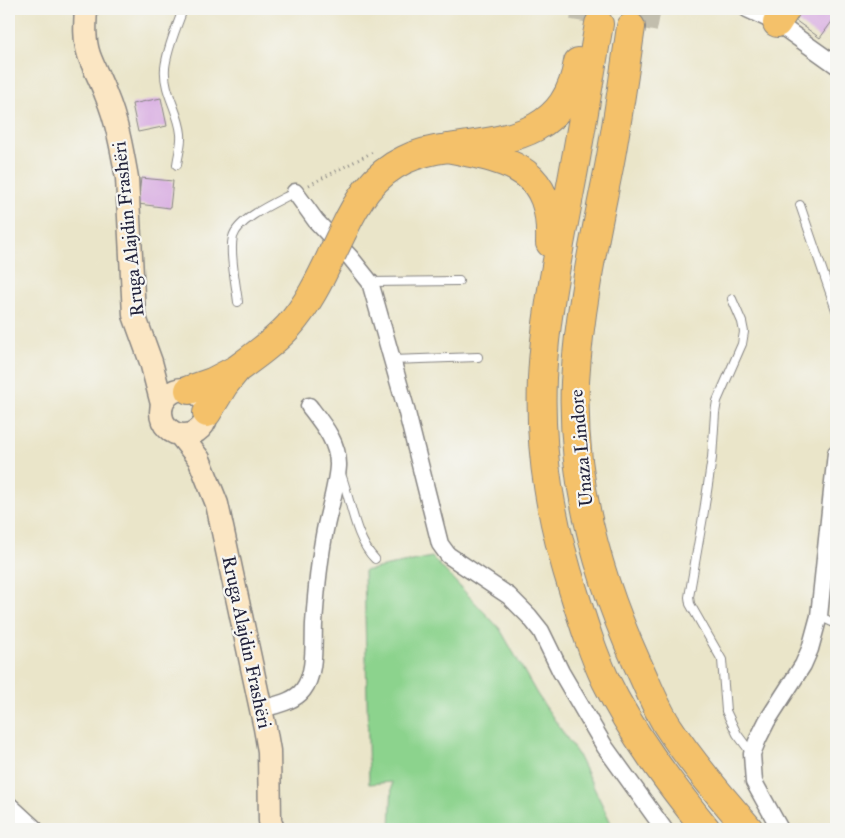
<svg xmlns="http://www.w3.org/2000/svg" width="845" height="838" font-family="'IM FELL Great Primer',serif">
	<rect width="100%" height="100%" fill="#f6f6f2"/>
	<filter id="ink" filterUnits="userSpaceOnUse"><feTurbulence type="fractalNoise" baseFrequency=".02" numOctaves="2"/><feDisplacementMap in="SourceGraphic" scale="10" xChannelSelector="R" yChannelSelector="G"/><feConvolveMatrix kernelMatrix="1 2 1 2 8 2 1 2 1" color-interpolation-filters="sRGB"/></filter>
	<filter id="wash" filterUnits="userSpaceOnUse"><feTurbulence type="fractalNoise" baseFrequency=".0096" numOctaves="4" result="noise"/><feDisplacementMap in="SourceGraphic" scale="20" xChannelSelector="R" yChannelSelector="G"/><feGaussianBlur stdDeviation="1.12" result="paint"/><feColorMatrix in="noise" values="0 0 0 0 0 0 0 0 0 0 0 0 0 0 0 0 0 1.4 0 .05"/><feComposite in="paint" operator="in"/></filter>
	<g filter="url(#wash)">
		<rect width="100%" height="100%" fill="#eae5c9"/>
		<path fill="#8cd38d" stroke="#577a64" d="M432 557 500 629 537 694 577 753 614 829H390L392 782 369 784 364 571Z"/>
		<g id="blocks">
			<path fill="#d9afe2" d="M799 9H832L836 12V16L820 38 792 18Z
				M161 98 167 126 138 132 132 104Z
				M141 178 173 181 170 208 138 204Z"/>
		</g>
	</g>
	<g filter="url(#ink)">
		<use href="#blocks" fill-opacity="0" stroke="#868482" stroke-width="1"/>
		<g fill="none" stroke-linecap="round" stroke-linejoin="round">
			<path stroke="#c2bead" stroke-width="28" stroke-dasharray="28 14" stroke-linecap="butt" d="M584 22 586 9
				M643 29 647 9"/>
			<g stroke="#868482" stroke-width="10">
				<path id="lane" d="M177 165C178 155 182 144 181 134 179 111 163 92 165 68 167 48 177 27 183 9
					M800 205 836 310
					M370 282 459 281
					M732 299 742 322 744 332 742 344 717 401 715 413 712 458 704 511 689 597 690 604 722 660 726 711 737 734 752 754
					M238 302C236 285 229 252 233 237 238 218 279 201 295 192
					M392 360 478 357
					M341 474C351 501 355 539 375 559
					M819 616 836 624
					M834 829 836 828"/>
			</g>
			<g stroke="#868482" stroke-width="19">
				<path id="street" d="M747 9 777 23 836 65
					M295 192 316 221 350 257 370 282 405 405 440 544 448 555 509 596 529 616 541 631 561 672 605 747 664 829
					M262 709C275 705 294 702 303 690 316 673 313 645 314 624 316 593 319 561 325 530 329 511 337 484 338 466 339 443 322 423 309 406
					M9 805 35 829
					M780 829 754 782 752 754 758 739 767 721 803 665 810 649 819 616 836 453"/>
			</g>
			<g stroke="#868482" stroke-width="25">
				<path id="secondary" d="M86 9C85 24 84 40 89 55 94 69 101 81 106 95 117 121 122 150 127 178L134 315 151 362 162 404
					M161 412a23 23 0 1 1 46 0a23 23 0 1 1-46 0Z
					M180 435 199 459 217 504 265 728 269 751 270 821 273 829"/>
			</g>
			<g stroke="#868482" stroke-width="30">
				<path id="highway" d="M777 23 786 9
					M599 24C589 81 580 139 569 196 558 256 545 317 542 378 539 456 551 522 575 596 584 625 593 654 606 681 632 734 669 783 706 829
					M631 27C624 74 618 120 609 167 595 237 579 310 575 382 571 479 597 575 637 663 647 684 655 706 667 725 691 762 720 796 749 829
					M447 148C509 161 553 166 550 243
					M343 231C357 201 373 175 404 160 418 153 432 150 448 148 509 139 566 136 578 62
					M237 369C255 356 273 343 288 327 307 306 320 280 332 254
					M189 390 212 382 237 369 224 385 207 413"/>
			</g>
			<path stroke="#868482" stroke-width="3" stroke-dasharray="1 4" stroke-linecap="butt" d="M309 185 375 151"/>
			<use href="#lane" stroke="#fff" stroke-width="8"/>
			<use href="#street" stroke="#fff" stroke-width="16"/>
			<use href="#secondary" stroke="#fbe6c3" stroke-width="22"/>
			<use href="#highway" stroke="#f4c16a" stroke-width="28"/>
			<g stroke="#868482" stroke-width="30" stroke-linecap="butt">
				<path id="highway-bridge" d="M332 254 343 231"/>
			</g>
			<use href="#highway-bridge" stroke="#f4c16a" stroke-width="28"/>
		</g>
	</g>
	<g text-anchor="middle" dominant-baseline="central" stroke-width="4.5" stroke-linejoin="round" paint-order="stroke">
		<g font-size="19" fill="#22223b" stroke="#f6f6f2">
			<text transform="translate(128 229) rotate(-96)">Rruga Alajdin Frashëri</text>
			<text transform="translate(581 448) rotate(-95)">Unaza Lindore</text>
			<text transform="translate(247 642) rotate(78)">Rruga Alajdin Frashëri</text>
		</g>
	</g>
	<rect width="845" height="838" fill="none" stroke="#f6f6f2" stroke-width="30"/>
</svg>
